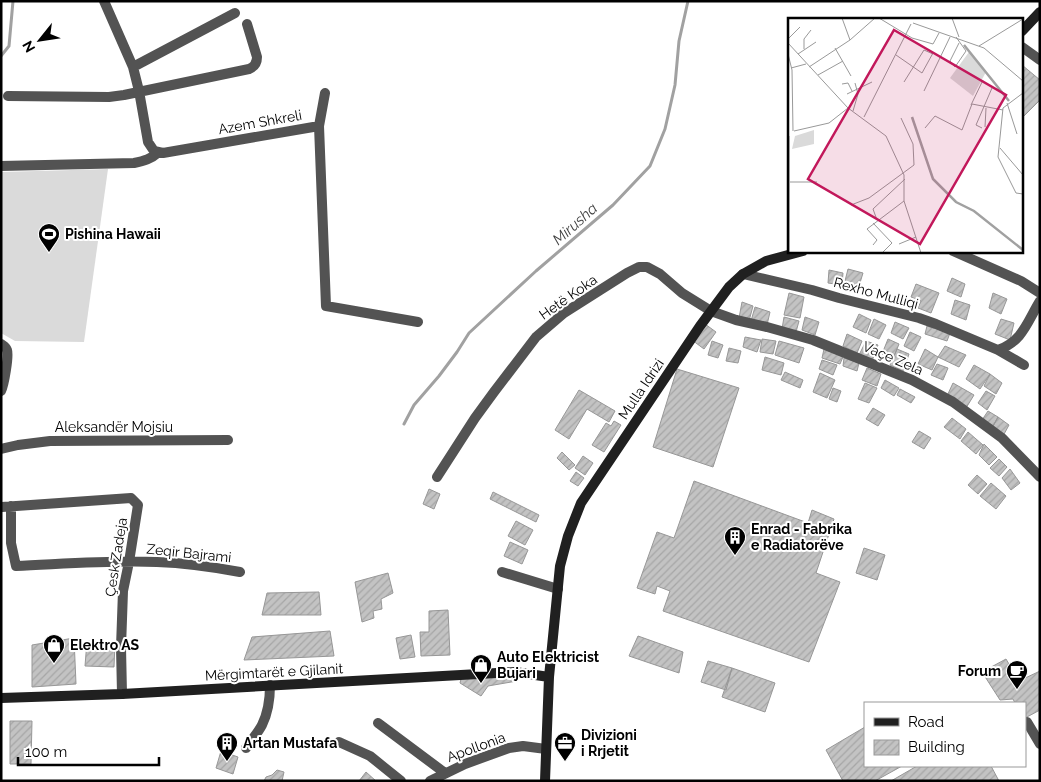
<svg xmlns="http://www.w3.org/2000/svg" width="1041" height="782" font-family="Raleway,sans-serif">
	<defs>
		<pattern id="building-hatch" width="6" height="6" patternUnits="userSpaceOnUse" patternTransform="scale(1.25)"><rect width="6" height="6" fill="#c3c3c3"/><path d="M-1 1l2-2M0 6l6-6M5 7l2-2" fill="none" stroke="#a6a6a6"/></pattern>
	</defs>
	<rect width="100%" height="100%" fill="#fff"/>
	<path fill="#dadada" d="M108 169 84 342 15 341 1 333V172Z"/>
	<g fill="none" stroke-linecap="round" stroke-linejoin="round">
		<path stroke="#a1a1a1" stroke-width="3" d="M1 56 9 46 13 1
			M404 424 414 405 439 376 457 352 469 333 536 271 613 205 650 166 665 129 675 85 679 41 688 1"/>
	</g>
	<path fill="url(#building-hatch)" stroke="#979797" d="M1022 65 1040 80V100L1022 118Z
		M848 269 863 273 859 286 845 281Z
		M829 270 843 273 842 285 828 283Z
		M952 278 965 284 961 297 947 291Z
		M916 284 939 293 931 313 918 308 921 301 911 297Z
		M789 293 804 297 800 318 784 315Z
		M993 293 1007 299 1001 314 989 308Z
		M955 300 970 305 966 320 951 314Z
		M742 302 753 306 749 321 739 318Z
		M755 307 770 312 767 325 751 321Z
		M859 314 871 320 866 333 853 327Z
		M784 317 799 321 796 332 782 329Z
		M805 317 819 322 815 335 802 330Z
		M874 319 886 325 879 339 868 334Z
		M1001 319 1014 323 1010 340 995 334Z
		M895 322 909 328 903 339 891 333Z
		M705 324 716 332 704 349 692 340Z
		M927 326 950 333 947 341 925 334Z
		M910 332 921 337 914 351 904 346Z
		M847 334 862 341 857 353 843 346Z
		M745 337 761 340 757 352 743 347Z
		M762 339 776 341 773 354 760 352Z
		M888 339 899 344 893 359 882 354Z
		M712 341 723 345 718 358 708 355Z
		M779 341 804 348 799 363 775 355Z
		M866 341 878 345 872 361 859 355Z
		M945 346 966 355 959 367 938 357Z
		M729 348 741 351 738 363 726 361Z
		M824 349 843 357 840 364 822 358Z
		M897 349 909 354 903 371 890 365Z
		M925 349 938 357 932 370 918 364Z
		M765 357 784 363 781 375 762 370Z
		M844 358 859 363 857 371 843 366Z
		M822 360 837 365 833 375 819 369Z
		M937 364 948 368 943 380 931 375Z
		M974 365 990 374 980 389 966 379Z
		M867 368 881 374 877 386 862 380Z
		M677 369 739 388 713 467 653 447Z
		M785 372 803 380 800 388 781 380Z
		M820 373 835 380 827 398 813 392Z
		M990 374 1002 383 996 394 984 386Z
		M885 380 899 388 894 396 881 388Z
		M865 383 877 388 869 403 858 399Z
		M953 383 974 395 966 408 947 396Z
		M833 388 841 391 837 402 829 399Z
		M900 389 915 397 911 403 897 395Z
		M579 390 615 411 609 422 587 409 569 439 555 430Z
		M986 391 995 396 987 410 978 403Z
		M873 408 885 415 878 426 866 419Z
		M988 411 998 417 992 428 982 420Z
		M998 417 1009 425 1003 436 992 428Z
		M952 418 966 429 960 439 944 427Z
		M614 421 621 425 604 452 592 445 606 423 611 426Z
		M919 431 931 438 924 449 912 442Z
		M968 432 983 445 976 454 961 441Z
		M984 444 997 457 989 465 979 455Z
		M562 452 575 465 569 470 557 458Z
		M583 456 593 463 585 475 575 468Z
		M999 459 1007 467 999 476 990 468Z
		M1010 469 1020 483 1011 490 1002 478Z
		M576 472 584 478 578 486 570 481Z
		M977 475 987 484 978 494 968 485Z
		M694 481 808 523 812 510 834 519 816 573 840 582 809 662 663 611 670 591 657 586 655 594 637 588 657 532 674 538Z
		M991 483 1006 496 996 509 980 496Z
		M429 489 440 494 434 509 423 504Z
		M493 492 539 515 536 522 490 499Z
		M516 521 533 530 525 545 508 536Z
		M510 542 528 550 522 564 504 556Z
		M864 548 885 555 877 580 856 573Z
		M388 573 393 593 381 599 382 609 373 611 374 618 362 622 355 582Z
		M319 592 321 615H262L267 593Z
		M448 610 450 655 421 656 420 632H429V611Z
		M330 631 334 656 244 660 252 637Z
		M411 635 415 657 400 659 396 638Z
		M638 636 683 652 679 673 629 656Z
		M74 638 76 684 32 687V645Z
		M87 641 115 643 114 667 85 666Z
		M1006 659 1019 681 1040 671V710L1025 718V703H1015L1013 699 1000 700 982 672Z
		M708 661 732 668 726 690 701 682Z
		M732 668 775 683 765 712 722 697Z
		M515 672 517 681 488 686 481 696 460 683 462 675Z
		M10 721H32L31 764H10Z
		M865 727V766H902L875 781H843L826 750Z
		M221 751 238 757 233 774 216 768Z
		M917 766H991L999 781H891Z
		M277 770 284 772 282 781H264L266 777 272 775Z
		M366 772 376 781H359Z"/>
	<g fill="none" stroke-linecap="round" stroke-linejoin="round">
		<path stroke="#535353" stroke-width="10" d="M104 1 133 67 139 91 148 142 154 151 163 153 319 126 326 306 418 322
			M1022 47 1040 60
			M133 67 235 13
			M8 96 109 97 124 95 249 69C254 67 257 63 257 57L247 24
			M319 126 325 93
			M1 166 134 163C144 161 151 159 159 152
			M953 251 1021 281 1040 293
			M743 274 812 290 839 298 919 318 936 324 998 350C1023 341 1027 322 1040 301
			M1 344C4 346 6 347 7 350 9 356 4 385 1 391
			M998 350 1024 365
			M1 449 18 445 50 441 228 440
			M437 477 475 418 494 392 536 337 564 313 627 273 639 267H647L660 274 682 293 711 311 736 320 767 327 813 340 912 380 953 402 1002 438 1040 477
			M11 506V543L16 566C63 564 110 560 157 562 185 563 213 567 240 572
			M2 507 131 498 138 505 129 562 123 591 121 647 122 694
			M502 572 558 589
			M1027 722 1040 744
			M378 723 445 773
			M339 742 370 756 401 781
			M246 748C251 740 258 733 262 725 268 713 270 699 270 685
			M430 781 465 764 509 748 523 746 546 749"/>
		<path stroke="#202020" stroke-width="10" d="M1022 31 1040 12
			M1 698 122 694 515 672 549 677
			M545 781 549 677 560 566 568 536 581 503 700 326 729 287 743 274 766 261 803 251"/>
	</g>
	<defs>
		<g id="stadium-pin" transform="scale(1.125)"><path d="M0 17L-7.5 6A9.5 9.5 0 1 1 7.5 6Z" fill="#000" stroke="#fff"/><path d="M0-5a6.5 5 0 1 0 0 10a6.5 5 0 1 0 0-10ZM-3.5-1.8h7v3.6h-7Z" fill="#fff"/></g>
		<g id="building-pin" transform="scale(1.125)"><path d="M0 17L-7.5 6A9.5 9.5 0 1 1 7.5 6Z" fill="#000" stroke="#fff"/><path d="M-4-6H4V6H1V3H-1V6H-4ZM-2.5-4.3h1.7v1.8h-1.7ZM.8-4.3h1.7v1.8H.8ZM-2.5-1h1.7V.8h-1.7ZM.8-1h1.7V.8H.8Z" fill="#fff"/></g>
		<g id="shop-pin" transform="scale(1.125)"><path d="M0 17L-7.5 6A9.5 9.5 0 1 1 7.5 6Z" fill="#000" stroke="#fff"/><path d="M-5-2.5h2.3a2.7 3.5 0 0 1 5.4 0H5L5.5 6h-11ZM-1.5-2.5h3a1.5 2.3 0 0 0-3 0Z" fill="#fff"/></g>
		<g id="cafe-pin" transform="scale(1.125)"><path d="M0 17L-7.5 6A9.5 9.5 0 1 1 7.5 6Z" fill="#000" stroke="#fff"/><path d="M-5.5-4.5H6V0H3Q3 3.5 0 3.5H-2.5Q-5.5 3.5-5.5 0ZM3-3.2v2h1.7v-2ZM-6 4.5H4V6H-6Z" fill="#fff"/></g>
		<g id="office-pin" transform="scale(1.125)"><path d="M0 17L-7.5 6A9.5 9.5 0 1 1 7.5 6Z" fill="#000" stroke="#fff"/><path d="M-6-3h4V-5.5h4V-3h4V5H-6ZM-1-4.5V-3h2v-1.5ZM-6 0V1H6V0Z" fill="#fff"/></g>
	</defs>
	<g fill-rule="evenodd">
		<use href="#stadium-pin" x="49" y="234"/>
		<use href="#building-pin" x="735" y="537"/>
		<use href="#shop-pin" x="54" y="645"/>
		<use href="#shop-pin" x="481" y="665"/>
		<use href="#cafe-pin" x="1017" y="671"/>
		<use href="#building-pin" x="227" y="743"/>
		<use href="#office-pin" x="565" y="743"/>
	</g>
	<g text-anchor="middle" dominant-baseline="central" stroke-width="4" stroke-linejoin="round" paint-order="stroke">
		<g font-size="14" fill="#000" stroke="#fff">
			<text transform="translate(260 122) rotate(-10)">Azem Shkreli</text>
			<text transform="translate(876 293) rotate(15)">Rexho Mulliqi</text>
			<text transform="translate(568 297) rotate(-35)">Hetë Koka</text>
			<text transform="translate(893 358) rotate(23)">Vaçe Zela</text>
			<text transform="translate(641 389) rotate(-56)">Mulla Idrizi</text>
			<text x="114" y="427">Aleksandër Mojsiu</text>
			<text transform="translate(189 553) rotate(6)">Zeqir Bajrami</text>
			<text transform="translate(116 557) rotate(-81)">Çesk Zadeja</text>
			<text transform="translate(274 672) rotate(-3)">Mërgimtarët e Gjilanit</text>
			<text transform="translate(476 747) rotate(-20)">Apollonia</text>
		</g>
		<g font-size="14" font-weight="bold" fill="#000" stroke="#fff" text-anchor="start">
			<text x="65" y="234">Pishina Hawaii</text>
			<text x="751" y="529">Enrad - Fabrika<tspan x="751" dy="16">e Radiatorëve</tspan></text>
			<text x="70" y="645">Elektro AS</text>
			<text x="497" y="657">Auto Elektricist<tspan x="497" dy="16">Bujari</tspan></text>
			<text x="1001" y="671" text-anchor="end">Forum</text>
			<text x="581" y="735">Divizioni<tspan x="581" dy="16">i Rrjetit</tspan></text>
			<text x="243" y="743">Artan Mustafa</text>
		</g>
		<g font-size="15" font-style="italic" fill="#424242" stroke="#fff">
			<text transform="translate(575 224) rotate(-42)">Mirusha</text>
		</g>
	</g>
	<g transform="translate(788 18)">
		<rect width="235" height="235" fill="#fff"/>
		<path d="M26 112V126L4 131 7 118Z" fill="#dadada"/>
		<path d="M181 34 198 54 185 78 162 60Z" fill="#dadada"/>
		<path fill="none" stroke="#a1a1a1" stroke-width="2.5" d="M176 27 221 83M124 99 145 161 168 184 186 193 235 232"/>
		<path fill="none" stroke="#999" stroke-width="1" d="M54 0 62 22M91 0 124 20 145 26 151 15M164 0 171 19M125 5 196 30 235 63M168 19 178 33 167 49 162 43 171 25M0 21 12 9M0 25 60 90 98 118 116 157V183L133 235M191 28 235 1M47 30 63 58M16 31V21L23 12M0 36 4 52 5 113M10 36 28 24M108 37 134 55 145 35M21 49 62 22 87 0M3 50 18 46M30 57 55 43M116 64 136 32 145 36M54 66 60 65 64 73M136 73 162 19M235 75 215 90 210 139 228 175 235 176M59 76 84 64M219 85 229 116M183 87 195 62M65 93 70 76 67 65M76 99 123 6M197 109 198 90M137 110 147 98 174 112 184 86 215 92M194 110 188 107 204 70M6 113 41 105 60 90M1 118V235M212 130 235 157M2 164H29M63 187 81 180 126 147 125 126 113 100M89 202 85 191 117 161M85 205 104 225 94 235M111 226 128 219M85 227 89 222 79 211 116 183"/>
		<path fill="#c2185b" fill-opacity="0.15" stroke="#c2185b" stroke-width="2.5" d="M106 12 218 77 132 226 20 161Z"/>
		<rect width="235" height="235" fill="none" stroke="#000" stroke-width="2.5"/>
	</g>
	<rect width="1041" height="782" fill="none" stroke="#000000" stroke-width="5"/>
	<rect x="864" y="702" width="162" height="65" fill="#ffffff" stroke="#999999"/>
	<rect x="874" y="718" width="25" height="8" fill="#202020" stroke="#999999"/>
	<text x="908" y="727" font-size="15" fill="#000000">Road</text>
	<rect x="874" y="740" width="25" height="15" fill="url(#building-hatch)" stroke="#999999"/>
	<text x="908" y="752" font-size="15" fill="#000000">Building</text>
	<g transform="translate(40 40) rotate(240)" stroke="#ffffff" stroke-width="4" paint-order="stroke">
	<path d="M0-4L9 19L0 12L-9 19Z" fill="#000000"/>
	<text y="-8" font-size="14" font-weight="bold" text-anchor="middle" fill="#000000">N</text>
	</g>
	<path d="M18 757v8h141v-8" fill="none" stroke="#000000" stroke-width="2.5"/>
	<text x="25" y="757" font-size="15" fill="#000000" stroke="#ffffff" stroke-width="4" paint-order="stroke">100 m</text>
</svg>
